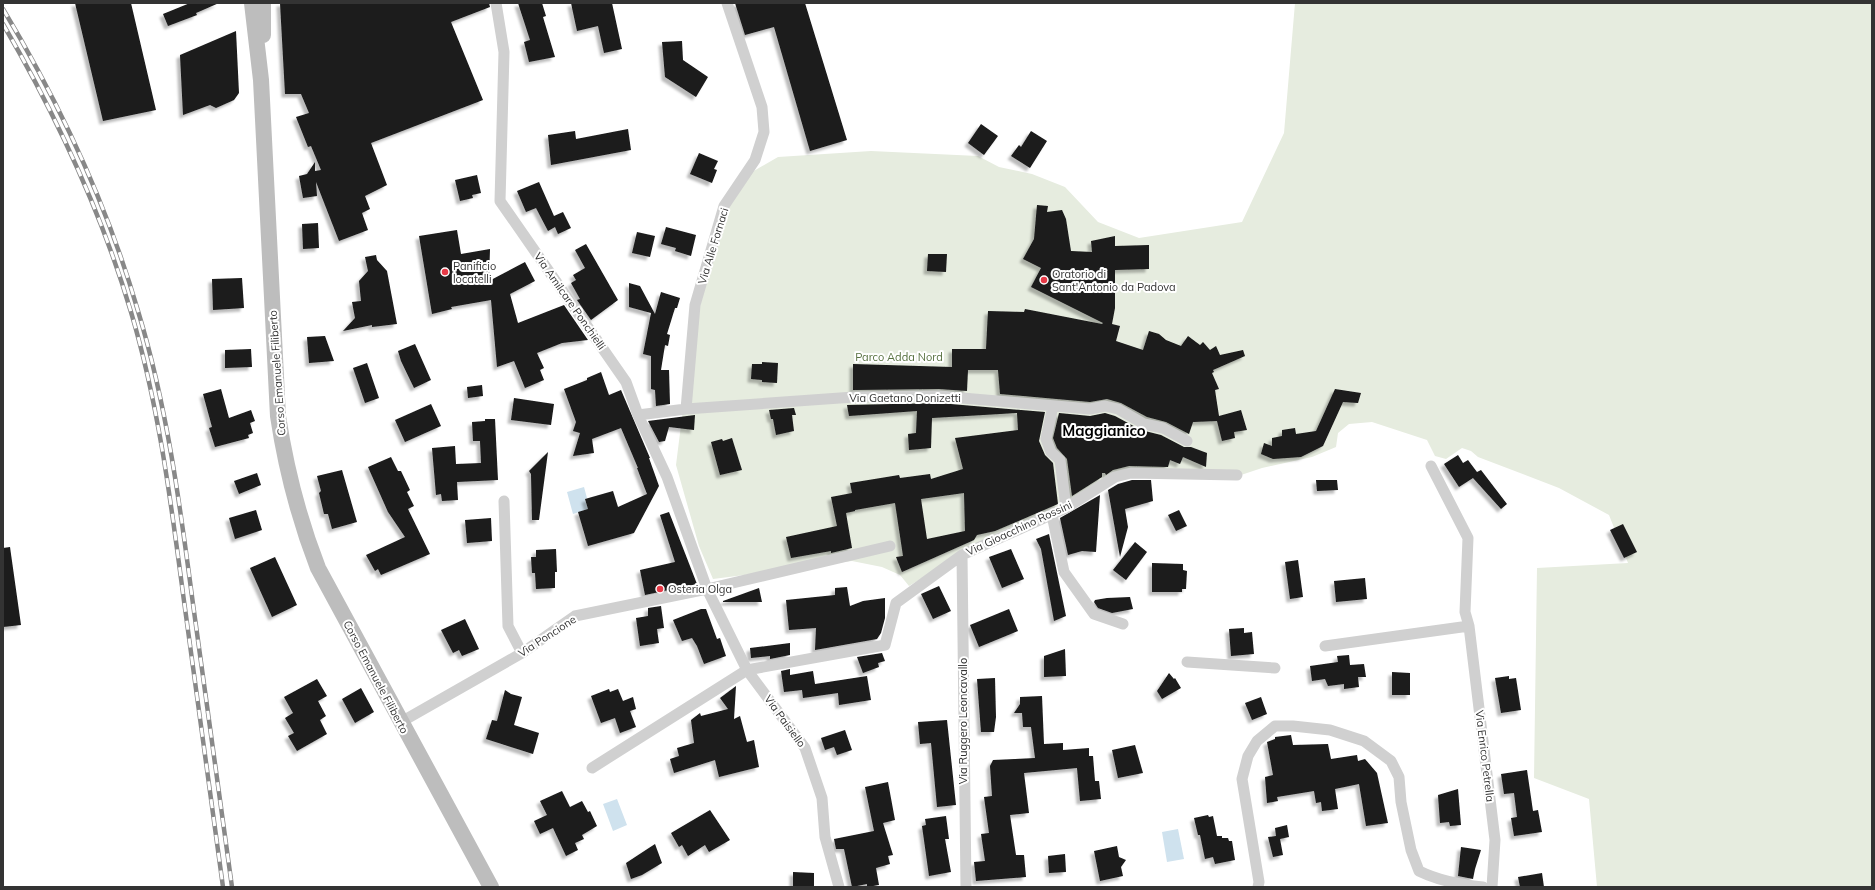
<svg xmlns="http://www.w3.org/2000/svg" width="1875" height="890" font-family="Mulish,sans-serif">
	<defs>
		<filter id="shadow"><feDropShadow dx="-3.5" dy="3.5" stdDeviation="1" flood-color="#0004"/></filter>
	</defs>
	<rect width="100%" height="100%" fill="#fff"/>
	<path fill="#e6ecdf" d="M1295 3H1872V887H1597L1589 799 1534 778 1537 568 1628 563 1609 515 1559 488 1478 457 1471 451 1462 448 1446 459 1435 456 1427 440 1372 422 1349 424 1338 433 1336 447 1312 457 1262 468 1229 479 1120 473 1050 516 932 572 909 586 900 575 882 567 852 561 713 579 699 546 676 465 685 393 708 260 729 203 752 172 778 157 871 151 978 156 999 167 1032 174 1065 187 1098 222 1139 238 1242 222 1284 133Z"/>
	<path fill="#cfe2ee" d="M584 487 587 498 585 499 588 509 573 514 567 492Z
		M617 799 627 825 613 831 603 804Z
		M1178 829 1184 859 1167 862 1162 832Z"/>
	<path fill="#1a1a1a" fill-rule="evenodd" filter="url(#shadow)" d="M75 3H131L156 110 103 121Z
		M190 3H219L196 13 197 15 168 26 163 14Z
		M280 3H489L490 7 451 22 483 100 371 143 387 185 365 196 370 209 362 213 368 230 339 241 316 182 317 196 303 198 299 176 307 174 315 162V171L321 170 311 146 308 147 296 117 309 113 301 94H285Z
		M518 3H542L546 16 543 17 555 57 529 62 524 42 530 40Z
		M571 3H612L622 49 604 53 598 26 577 31Z
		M735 3H805L847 140 810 151 774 27 745 35Z
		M236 31 239 93 234 100 216 108 210 105 183 115 180 55Z
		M682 41 683 60 708 77 696 97 665 77 662 42Z
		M981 124 998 136 984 155 968 143Z
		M628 129 631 150 551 165 548 135 575 131 576 139Z
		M1031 131 1047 141 1030 168 1011 156 1019 145 1021 147Z
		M699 153 718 161 714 169 717 170 712 183 690 174Z
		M477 175 481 193 472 195 473 198 460 201 455 180Z
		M539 182 554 216 563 212 571 228 558 234 555 227 548 231 536 208 526 212 517 191Z
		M1037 205 1048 206 1047 212 1062 210 1066 219 1071 251 1092 252 1091 241 1115 236V246L1149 245V269L1115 270V308L1112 324 1120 326 1116 341 1143 350 1149 331 1159 334 1166 340 1181 346 1188 336 1200 345 1203 342 1210 350 1216 346 1220 355 1243 350 1245 356 1213 370 1214 372 1212 373 1219 389 1215 390 1219 416 1241 410 1247 430 1234 432 1235 438 1222 441 1217 421 1193 422 1189 434 1166 422 1147 417 1121 403 1107 399 1090 402 1000 394 998 370H968L967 391 939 389 853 390V364L952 367V349H986L988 311 1024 312 1025 309 1102 324 1103 323 1031 287 1041 268 1023 259 1034 239Z
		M318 223 319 248 303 249 302 224Z
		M666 227 696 235 691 256 675 251 676 248 661 244Z
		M457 230 461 254 490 249 489 281 525 262 535 281 510 294 518 323 564 305 588 340 562 343 537 353 544 368 540 370 544 380 525 388 514 361 497 367 491 300 451 307 452 309 432 314 419 236Z
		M637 232 655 236 650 257 632 253Z
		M586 244 618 300 591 320 577 300 580 299 571 283 576 280 573 275 585 268 575 250Z
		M928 254H947L946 272 927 271Z
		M376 255 377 260 387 271 397 324 372 327V325L343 331 355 318 352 302 361 301 359 281 368 271 365 257Z
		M242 278 244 308 213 310 212 279Z
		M629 283 640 286 655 314 661 292 680 298 677 308H675L667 334 670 335 668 346 665 345 661 370H669L670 404 656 406 655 390 651 389V356L643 354 651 313 629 307Z
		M325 336 334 361 309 363 307 337Z
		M415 344 431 380 414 388 401 361 398 351Z
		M251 349 252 367 225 368V350Z
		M762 362 778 363 777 383 762 382V380L751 379 752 364H762Z
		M367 363 379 398 365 403 353 368Z
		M601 372 609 395 621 390 650 458H649L659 486 634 533 588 546 578 512 588 509 585 499 613 491 618 507 647 494 637 468H638L621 428 592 439 594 453 573 456 580 433 573 431 576 422 564 389 587 380V378Z
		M482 385 483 396 468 398 467 387Z
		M221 389 229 418 251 410 255 421 250 423 253 433 248 435 249 438 215 447 209 428 212 427 203 394Z
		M1335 389 1361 393 1358 403 1343 402 1323 446 1301 457 1273 459 1261 454 1264 443 1272 446V438L1282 436V430L1295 428 1296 434 1316 431Z
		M514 398 554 404 551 425 511 420Z
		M939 403 1045 412 1039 441 1045 455 1053 463 1058 504 995 531 977 535 974 540 902 572 896 557 903 556 895 503 855 510V511L846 513 852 548 831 553V551L791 558 786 537 837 526 831 497 852 493 850 483 899 475 900 478 930 474 931 479 963 469 955 438 1018 430 1017 413 932 418 931 448 909 450 908 434 916 433 917 411 849 416 847 405ZM964 493 965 531 927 539 921 499Z
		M431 404 441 426 405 442 395 420Z
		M794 408 796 415H792L794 431 776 435 773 419H771L769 410Z
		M1059 413 1090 416 1105 413 1115 416 1141 430 1161 435 1184 447H1191L1207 453 1206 467 1183 457 1180 464 1170 460 1168 467 1129 466 1113 470 1106 475 1105 473H1102V477L1072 496 1067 459 1057 448 1053 438Z
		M695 415 694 430 669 427 665 441 659 442 648 421Z
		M485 419H495L498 480 457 482 458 500 442 501 441 494 436 495 432 448 455 446 456 464 481 463 480 441H473L472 422 485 421Z
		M732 438 742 470 720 475 711 442 722 439 723 441Z
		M548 452 539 520H532L531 474 529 471Z
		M1458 455 1463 463 1468 460 1477 472 1481 470 1507 504 1501 509 1473 478 1459 487 1444 464Z
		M391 457 398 471H401L410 490 407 492 414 506 408 509 430 554 381 575 378 569 375 571 366 555 405 537 388 512 368 467Z
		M342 470 357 522 332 529 328 514H324L319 493 321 491 317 476Z
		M257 473 261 485 239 494 234 481Z
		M1132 480H1151L1153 501 1125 509 1128 527 1120 557 1108 490 1118 484Z
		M1316 480H1337L1338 490 1317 491Z
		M1100 495 1096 552 1082 551 1068 555 1060 518Z
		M256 510 262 530 235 539 229 518Z
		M1179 510 1187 526 1176 531 1168 515Z
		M669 512 697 584 645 595 640 570 675 562 660 515Z
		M491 518 492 541 467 543 465 520Z
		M1623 524 1637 552 1624 558 1610 530Z
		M1049 534 1066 616 1054 621 1041 549 1036 539Z
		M1135 542 1147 552 1126 580 1113 570Z
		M10 547 21 625 3 627V548Z
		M556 549 557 572H555V588L536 589 535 573H532L531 557H536V550Z
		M1011 549 1024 579 1002 588 989 557Z
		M275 557 297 605 272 617 250 568Z
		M1298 560 1303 597 1290 599 1285 562Z
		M1152 563 1183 564V570L1187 571 1186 589H1182V592H1152Z
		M1365 578 1367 599 1336 602 1334 581Z
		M939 586 951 611 933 619 921 594Z
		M847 587 850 606 863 601 885 598V618L881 633 877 639 815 650 816 628 789 630 786 600 835 595V588Z
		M759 588 762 602H723V601Z
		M1130 597 1133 609 1112 613 1098 608 1094 602 1095 600 1107 598Z
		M661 606 664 628 657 629 659 643 640 646 636 618 648 616V608Z
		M701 609H706L717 639 720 638 726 656 704 664 697 646 692 638 682 641 673 620Z
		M1009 609 1018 631 979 647 970 625Z
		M465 619 479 649 462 656 459 650 453 653 441 630Z
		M1244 628V633L1252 632 1254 654 1231 656 1229 629Z
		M790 643V655L770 659V656L751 658 750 648Z
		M1065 649 1066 676 1044 677V656Z
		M882 653 885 661 878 663 879 667 863 673 857 657Z
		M1349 655 1350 665 1364 664 1366 677H1358L1359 687 1344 689V684L1328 686 1325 679 1312 681 1310 666 1338 662 1337 656Z
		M790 669V675L813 671 815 684 867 676 871 700 839 705 838 693 803 698 802 690 784 692 781 671Z
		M1392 672 1410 673V695H1392Z
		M1169 673 1174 679 1175 678 1181 688 1162 699 1157 691Z
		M1509 676V679L1516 678 1521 710 1501 713 1495 678Z
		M995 678 996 717 994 732H981L977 679Z
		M317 679 327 696 318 701 326 716 320 720 327 734 297 751 288 736 294 733 285 718 293 713 284 697Z
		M736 686 734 719 740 716 747 742 754 740 759 767 719 777 715 760 674 773 670 759 679 756 677 748 694 743 691 720 700 713 701 716 728 709 720 698Z
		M361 688 374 712 355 723 342 699Z
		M609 689 610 692 618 689 623 701 633 697 636 709 630 711 636 727 620 733 615 718 601 723 591 696Z
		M505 690 511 694 522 697 514 725 539 733 533 754 486 739 492 720 497 721Z
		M1042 696 1044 744 1063 743V750L1089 748V756H1093L1095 781H1099L1101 799 1080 801 1077 768 1024 773 1029 813 1010 815 1016 855H1024L1026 877 976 881 974 862 985 861 981 834 989 833 984 797 992 796 990 766 993 760 1035 758 1031 727H1023L1022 713H1014L1020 704V697Z
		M1261 697 1267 714 1252 720 1245 703Z
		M947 720 956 805 937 807 931 743 920 744 918 722Z
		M845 730 852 750 837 755 834 747 825 750 821 738Z
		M1291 735 1293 745 1328 744 1331 759 1357 755 1358 761 1365 759 1377 773 1388 823 1366 826 1359 784 1335 789 1338 809 1322 811 1321 802 1316 803 1314 791 1277 797 1278 801 1267 803 1265 777 1273 775 1267 742 1275 739V737Z
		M1135 745 1143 773 1118 778 1112 750Z
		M1527 770 1533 811 1538 810 1542 832 1514 836 1511 818 1517 817 1514 793 1504 794 1501 774Z
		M888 782 895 820 883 823 893 855 888 856 890 864 876 868 879 885 867 887V884L852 887 844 849H836L834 839 874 831 865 787Z
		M1458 789 1461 825 1450 826 1449 822 1440 823 1438 795Z
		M562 791 570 807 582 801 588 812 590 811 597 826 582 835 584 839 575 843 578 850 566 856 553 828 540 834 534 821 547 815 540 801Z
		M710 810 730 840 709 852 705 845 688 856 682 845 679 847 671 833Z
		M1208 815 1209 817 1213 816 1217 836H1222V838H1228L1229 841H1232L1235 860 1215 864 1213 857 1205 859 1200 835H1198L1194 818Z
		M946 816 949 839H945L951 872 929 876 922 826 926 825 925 819Z
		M1287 825 1289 837 1280 839 1283 855 1273 857 1268 837 1276 836 1275 828Z
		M655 844 662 863 642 875 631 879 626 863Z
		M1117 846 1119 857 1126 860 1121 867 1123 876 1100 881 1094 851Z
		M1461 847 1481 850 1475 869 1473 879 1458 876Z
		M1065 854 1066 872 1049 873 1048 856Z
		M793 872 814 873V887H793Z
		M1542 873 1544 887H1520L1518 877Z"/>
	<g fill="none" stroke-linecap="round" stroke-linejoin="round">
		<path stroke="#d0d0d0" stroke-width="11" d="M496 3 504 52 500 201 626 382 638 415 667 477 707 589 747 670 805 748 822 798 825 837 839 887
			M1053 406 1046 439 1051 452 1060 460 1066 508
			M686 409 854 397 939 396 1090 409 1105 406 1118 409 1144 424 1163 428 1187 441
			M638 415 686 409 695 305 724 206 755 160 764 132 762 107 727 3
			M504 501 508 626 522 653
			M1052 515 1064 572 1094 614 1123 624
			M962 555 966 887
			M1469 626 1495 840 1492 887
			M1325 646 1469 626 1465 612 1468 538 1431 466
			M1187 662 1275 668
			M401 722 522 653 575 616 707 589 890 546
			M592 768 747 670 885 645 896 603 962 555 1066 508 1115 477 1131 473 1237 475
			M1258 887 1259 882 1242 779 1248 756 1257 741 1275 726H1293L1330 730 1364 741 1391 761 1399 777 1401 802 1411 850 1419 871C1439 881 1462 885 1483 887"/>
		<path stroke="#bdbdbd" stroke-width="16" d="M252 3 261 80 278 416C286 469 299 519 318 568L491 887
			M263 35V3"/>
		<g stroke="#888" stroke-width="4.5">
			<path id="rail" d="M3 9C60 104 107 204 138 311 167 406 180 505 193 604 206 699 219 793 232 887
				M3 24C56 115 101 211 131 312 159 406 171 503 184 601 197 696 210 792 223 887"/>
		</g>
		<use href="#rail" stroke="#fff" stroke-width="3" stroke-dasharray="9" stroke-linecap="butt"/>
	</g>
	<g fill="#e63946" stroke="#fff" stroke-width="1.5">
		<circle cx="445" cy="272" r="4"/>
		<circle cx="1044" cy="280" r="4"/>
		<circle cx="660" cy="589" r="4"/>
	</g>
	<g text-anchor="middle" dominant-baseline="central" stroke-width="4" stroke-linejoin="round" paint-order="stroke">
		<g font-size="11" fill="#333" stroke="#fff">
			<text transform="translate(713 246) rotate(-73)">Via Alle Fornaci</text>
			<text transform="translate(570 301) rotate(55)">Via Amilcare Ponchielli</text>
			<text transform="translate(277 373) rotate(-94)">Corso Emanuele Filiberto</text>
			<text x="905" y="398">Via Gaetano Donizetti</text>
			<text transform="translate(1019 528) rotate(-25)">Via Gioacchino Rossini</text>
			<text transform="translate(547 636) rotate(-33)">Via Poncione</text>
			<text transform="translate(376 677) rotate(62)">Corso Emanuele Filiberto</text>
			<text transform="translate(785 721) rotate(54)">Via Paisiello</text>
			<text transform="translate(963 721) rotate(-90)">Via Ruggero Leoncavallo</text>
			<text transform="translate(1485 756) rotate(83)">Via Enrico Petrella</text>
		</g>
		<g font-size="11" fill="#333" stroke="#fff" text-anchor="start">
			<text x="453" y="266">Panificio<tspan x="453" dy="13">locatelli</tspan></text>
			<text x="1052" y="274">Oratorio di<tspan x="1052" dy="13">Sant'Antonio da Padova</tspan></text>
			<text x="668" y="589">Osteria Olga</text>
		</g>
		<g font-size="11" fill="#56703f" stroke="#fff">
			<text x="899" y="357">Parco Adda Nord</text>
		</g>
		<g font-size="15" font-weight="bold" fill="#000" stroke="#fff">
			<text x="1104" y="430">Maggianico</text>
		</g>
	</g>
	<rect width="1875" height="890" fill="none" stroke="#333333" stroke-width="8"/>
</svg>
